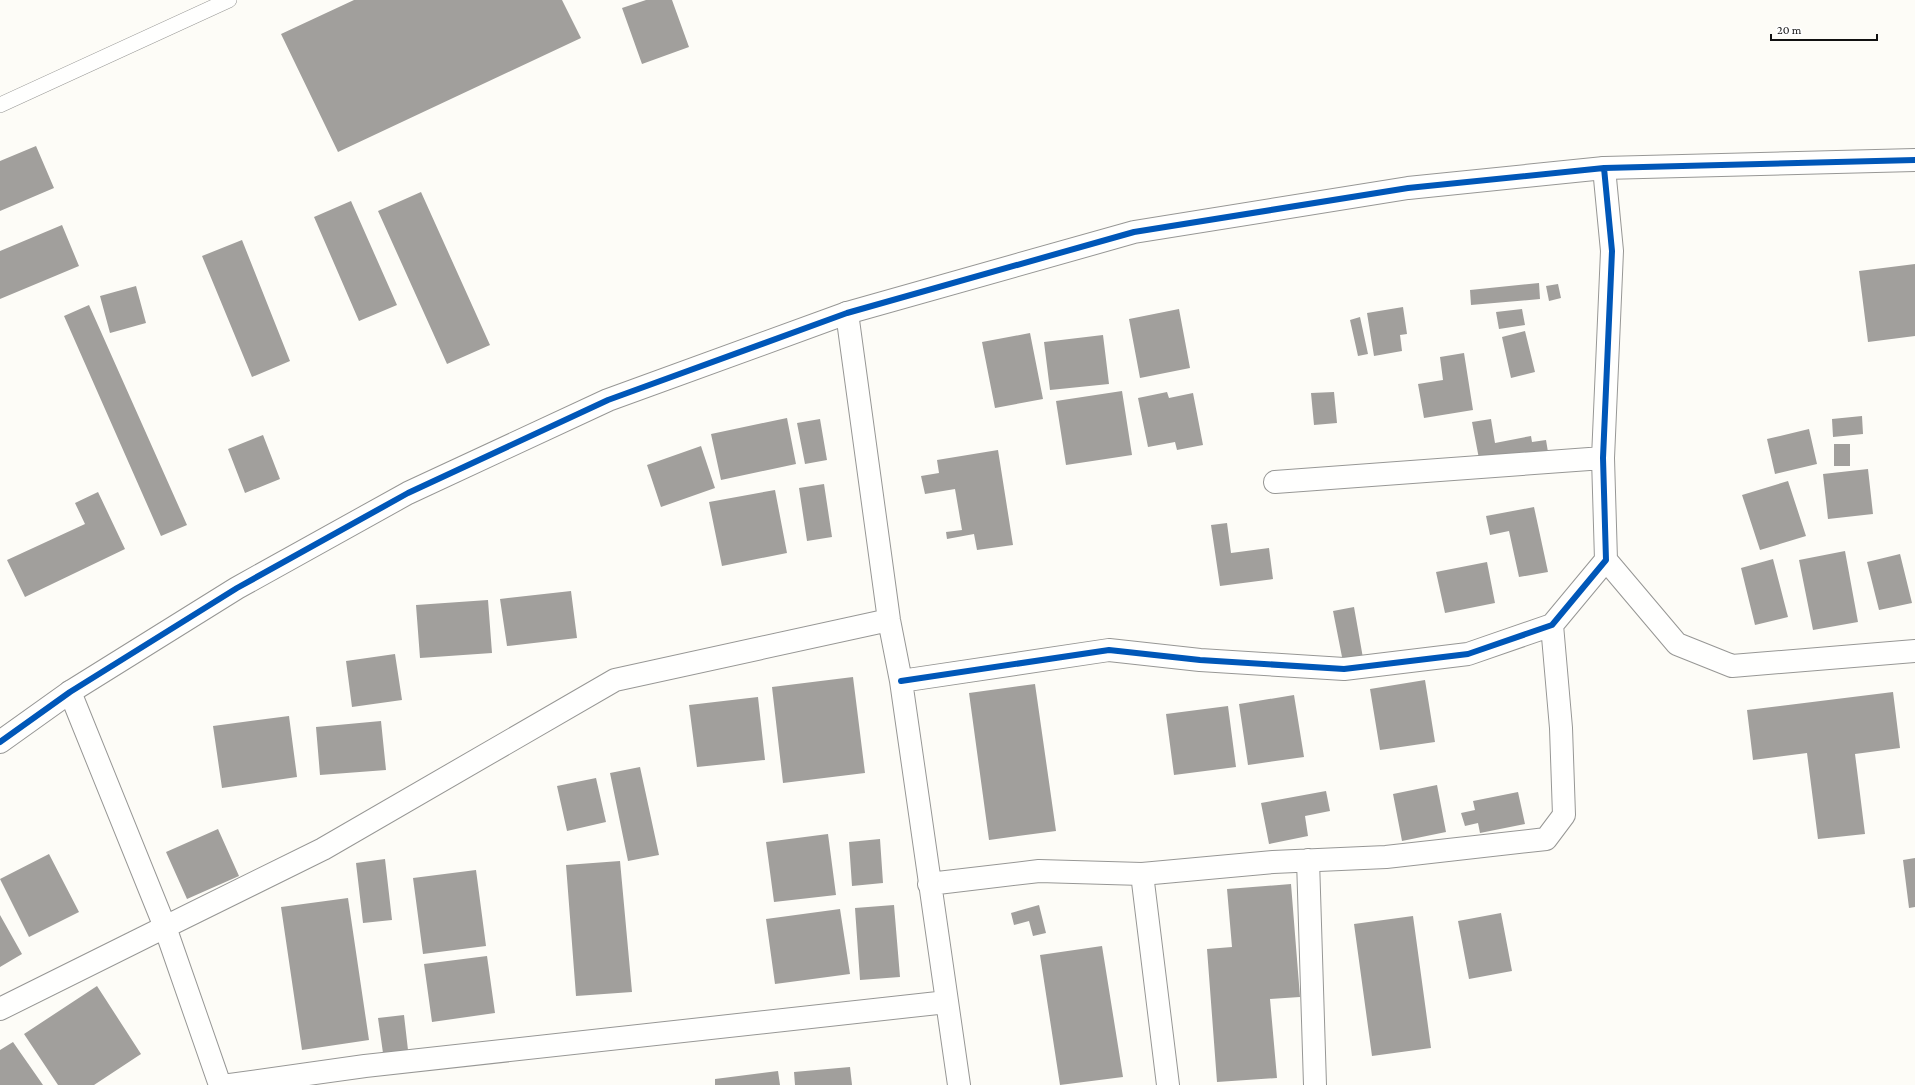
<svg xmlns="http://www.w3.org/2000/svg" width="1915" height="1085" font-family="'Crimson Pro',serif">
	<rect width="100%" height="100%" fill="#fdfcf7"/>
	<path fill="#a19f9c" d="M354 0H562L581 38 338 152 281 34Z
		M646 0H672L689 47 642 64 622 8Z
		M36 146 54 188 0 211V161Z
		M421 192 490 345 447 364 378 211Z
		M351 201 397 305 359 321 314 217Z
		M62 225 79 266 0 299V251Z
		M242 240 290 361 252 377 202 256Z
		M1915 264V336L1868 342 1859 271Z
		M1539 283 1540 299 1471 305 1470 290Z
		M1558 284 1561 298 1549 301 1546 286Z
		M136 286 146 323 110 333 100 296Z
		M89 305 187 525 161 536 64 316Z
		M1403 307 1407 334 1400 335 1402 351 1374 356 1367 313Z
		M1179 309 1190 368 1140 378 1129 319Z
		M1522 309 1525 325 1499 329 1496 312Z
		M1360 317 1368 354 1358 356 1350 320Z
		M1525 331 1535 372 1511 378 1502 337Z
		M1030 333 1043 399 995 408 982 342Z
		M1103 335 1109 384 1050 390 1044 342Z
		M1464 353 1473 410 1424 418 1418 384 1443 380 1440 357Z
		M1122 391 1132 455 1066 465 1056 401Z
		M1167 392 1169 398 1193 393 1203 445 1177 450 1175 442 1148 447 1138 398Z
		M1334 392 1337 423 1314 425 1311 393Z
		M1862 416 1863 434 1833 437 1832 419Z
		M787 418 796 464 721 480 711 434Z
		M820 419 827 460 805 464 797 423Z
		M1491 419 1495 443 1531 436 1532 442 1546 440 1548 452 1480 464 1472 422Z
		M1809 429 1817 464 1775 474 1767 439Z
		M263 435 280 479 245 493 228 449Z
		M1834 444H1850V466H1834Z
		M701 446 715 488 661 507 647 465Z
		M998 450 1013 545 977 550 974 534 947 539 946 532 962 530 955 489 925 494 921 476 939 473 937 460Z
		M1868 469 1873 514 1828 519 1823 474Z
		M1788 481 1806 536 1760 550 1742 495Z
		M824 484 832 537 807 541 799 488Z
		M775 490 787 553 722 566 709 502Z
		M98 492 125 549 25 597 7 560 85 524 75 503Z
		M1534 507 1548 572 1519 577 1509 531 1490 535 1486 516Z
		M1227 523 1231 553 1269 548 1273 579 1220 586 1211 525Z
		M1845 551 1858 622 1813 630 1799 560Z
		M1900 554 1912 603 1879 610 1867 562Z
		M1773 559 1788 617 1755 625 1741 568Z
		M1487 562 1495 603 1445 613 1436 572Z
		M571 591 577 638 507 646 500 599Z
		M488 600 492 653 420 658 416 605Z
		M1354 607 1363 658 1343 662 1333 611Z
		M395 654 402 700 352 707 346 661Z
		M853 677 865 773 783 783 772 687Z
		M1425 680 1435 742 1380 750 1370 689Z
		M1035 684 1056 831 989 840 969 693Z
		M1893 692 1900 748 1855 754 1865 834 1818 839 1807 753 1753 760 1747 710Z
		M1294 695 1304 757 1248 765 1239 704Z
		M758 697 765 760 697 767 689 705Z
		M1228 706 1236 767 1174 775 1166 714Z
		M289 716 297 777 222 788 213 726Z
		M381 721 386 770 320 775 316 727Z
		M640 767 659 855 628 861 610 773Z
		M596 778 606 822 567 831 557 786Z
		M1437 785 1446 832 1402 841 1393 794Z
		M1326 791 1330 811 1305 816 1308 836 1269 844 1261 803Z
		M1518 792 1525 824 1480 833 1478 823 1465 826 1461 813 1475 810 1473 801Z
		M218 829 239 876 187 899 166 852Z
		M828 834 836 895 774 902 766 842Z
		M880 839 883 883 852 886 849 842Z
		M49 854 79 912 29 937 0 879Z
		M1915 858V907L1909 908 1903 860Z
		M385 859 392 920 363 923 356 863Z
		M620 861 632 992 576 996 566 865Z
		M476 870 486 946 423 954 413 878Z
		M1291 884 1300 997 1270 999 1277 1078 1217 1082 1207 949 1232 947 1227 889Z
		M348 898 369 1040 302 1050 281 907Z
		M894 905 900 977 860 980 855 908Z
		M1039 905 1046 933 1033 936 1029 921 1014 925 1011 913Z
		M840 909 850 974 775 984 766 919Z
		M1501 913 1512 971 1469 979 1458 921Z
		M0 915 22 954 0 967Z
		M1413 916 1431 1048 1372 1056 1354 924Z
		M1102 946 1123 1077 1060 1085 1040 955Z
		M487 956 495 1013 432 1022 424 964Z
		M97 986 141 1054 94 1085H58L24 1034Z
		M404 1015 408 1050 383 1053 378 1018Z
		M13 1042 43 1085H0V1050Z
		M850 1067 852 1085H795L794 1072Z
		M778 1071 780 1085H715V1079Z"/>
	<g fill="none" stroke-linecap="round" stroke-linejoin="round">
		<g stroke="#979795" stroke-width="16">
			<path id="service" d="M0 105 229 0"/>
		</g>
		<g stroke="#979795" stroke-width="24">
			<path id="minor" d="M847 313 889 620 901 681 959 1085
				M1275 482 1603 458
				M1606 560 1677 644 1732 666 1915 651
				M901 681 1109 650 1200 660 1344 669 1468 654 1552 625 1606 560 1603 458 1612 251 1604 168
				M1308 860 1315 1085
				M1142 874 1168 1085
				M929 884 1039 871 1142 874 1273 862 1386 857 1546 839 1564 815 1561 728 1552 625
				M0 1009 165 927 70 692
				M220 1085 165 927 323 849 615 680 889 620
				M230 1085 365 1066 947 1002"/>
		</g>
		<g stroke="#979795" stroke-width="24">
			<path id="tertiary" d="M0 742 70 692 237 588 408 493 608 400 847 313 1134 232 1408 188 1604 168 1915 160"/>
		</g>
		<use href="#service" stroke="#fffffe" stroke-width="15"/>
		<use href="#minor" stroke="#fffffe" stroke-width="22"/>
		<use href="#tertiary" stroke="#fffffe" stroke-width="22"/>
		<g stroke="#fff" stroke-width="8">
			<path id="cycleway" d="M901 681 1109 650 1200 660 1344 669 1468 654 1552 625 1606 560 1603 458 1612 251 1604 168
				M0 742 70 692 237 588 408 493 608 400 847 313 1134 232 1408 188 1604 168 1915 160"/>
		</g>
		<use href="#cycleway" stroke="#0057b8" stroke-width="6"/>
	</g>
	<path d="M1771 34v6h106v-6" fill="none" stroke="#111111" stroke-width="2"/>
	<text x="1777" y="34" font-size="12" fill="#111111" stroke="#ffffff" stroke-width="3" paint-order="stroke">20 m</text>
</svg>
